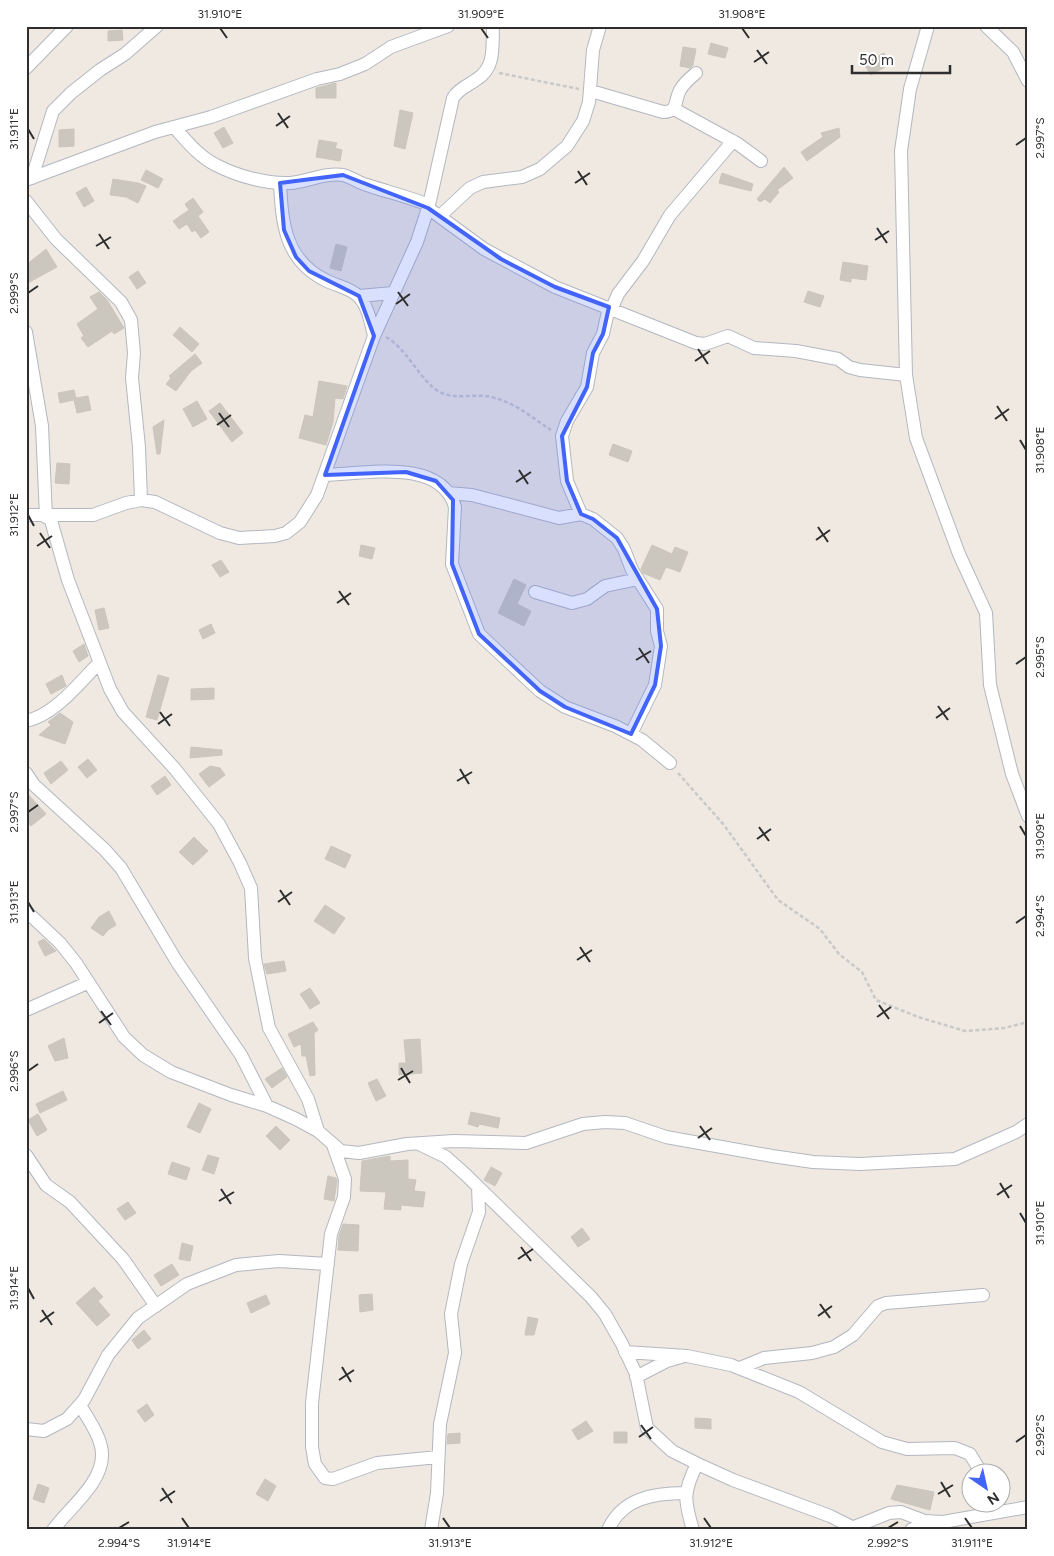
<svg xmlns="http://www.w3.org/2000/svg" width="1054" height="1556" font-family="Figtree,sans-serif">
	<rect width="100%" height="100%" fill="#efe9e1"/>
	<path fill="#cbc7bf" stroke="#cbc5ba" d="M122 30 123 40 108 41V31Z
		M711 43 728 48 725 58 708 54Z
		M683 47 696 49 693 65 690 68 680 66Z
		M884 53 890 64 871 75 864 64Z
		M336 83V98H316V88Z
		M400 110 413 113 405 149 394 146Z
		M224 127 233 143 223 148 214 133Z
		M839 128 840 137 807 161 801 152 823 137 821 133Z
		M74 129V146L59 147V130Z
		M319 140 337 143 335 148 342 150 340 161 316 157Z
		M784 167 793 178 777 190 779 192 770 203 765 199 760 202 757 199Z
		M146 170 163 179 158 188 141 180Z
		M722 173 753 184 751 191 719 183Z
		M113 179 138 183 146 186 138 203 126 197 110 195Z
		M86 187 94 201 84 207 76 193Z
		M193 198 203 212 198 216 209 232 201 238 195 230 192 232 187 224 179 229 173 221 189 210 185 204Z
		M336 244 347 247 341 271 330 268Z
		M46 249 57 267 26 284V265Z
		M843 262 868 266 866 280 851 278V282L840 280Z
		M138 271 146 283 137 289 129 277Z
		M808 291 824 296 820 307 804 302Z
		M99 292 107 300 124 328 114 334 112 331 88 347 81 338 84 336 77 324 98 309 90 297Z
		M180 327 199 344 192 352 173 335Z
		M195 354 202 363 191 371 176 391 166 384 171 378 169 376Z
		M319 381 347 386 343 399 335 398 333 422 326 445 299 438 305 415 313 417Z
		M74 390 76 398 88 396 91 410 77 413 74 400 60 403 58 393Z
		M197 401 207 419 193 427 183 409Z
		M220 403 243 433 232 442 209 411Z
		M164 420 160 454H157L153 427Z
		M613 444 632 451 628 462 609 455Z
		M57 463 70 464 69 484 55 483Z
		M361 545 375 548 372 559 359 556Z
		M652 545 672 554 675 547 688 552 680 572 666 567 660 580 643 573 641 569Z
		M221 560 229 572 220 577 212 565Z
		M514 579 526 585 517 604 531 611 524 626 498 613Z
		M104 608 109 628 99 630 95 610Z
		M211 624 215 633 203 639 199 630Z
		M84 644 88 656 79 662 73 651Z
		M62 675 66 686 51 694 46 684Z
		M158 675 169 678 157 720 146 717Z
		M214 688V699L191 700V689Z
		M60 713 73 722 65 744 39 735 51 725 48 722Z
		M191 747 222 750V755L190 758Z
		M88 759 97 770 87 778 78 767Z
		M61 761 68 770 51 784 44 773Z
		M210 766 220 768 225 775 209 787 199 774Z
		M165 776 171 785 157 795 151 786Z
		M26 792 46 814 31 826 26 821Z
		M194 837 208 851 193 865 179 852Z
		M331 846 351 855 345 868 325 859Z
		M325 905 345 918 334 934 314 921Z
		M109 911 116 925 108 930 103 936 91 928 99 917Z
		M44 939 56 951 45 956 38 942Z
		M284 961 286 971 267 974 264 964Z
		M310 988 320 1003 310 1009 300 994Z
		M313 1022 318 1030 314 1033 315 1075 310 1076 306 1056H302L301 1044 294 1047 288 1034Z
		M64 1038 68 1058 55 1061 48 1046Z
		M420 1039 422 1073 399 1075V1063H406L404 1040Z
		M282 1068 287 1077 272 1088 265 1079Z
		M377 1079 386 1096 376 1101 368 1083Z
		M63 1091 67 1100 40 1113 36 1104Z
		M199 1103 211 1109 200 1133 187 1127Z
		M471 1112 500 1118 498 1128 479 1124 478 1127 468 1124Z
		M38 1114 47 1130 37 1136 28 1120Z
		M276 1126 290 1140 280 1150 266 1136Z
		M208 1155 219 1158 214 1174 202 1170Z
		M390 1156V1161L408 1160V1179L416 1180 414 1191 425 1192 423 1207 401 1205V1210L384 1209 386 1192 360 1191 362 1161Z
		M172 1162 190 1168 186 1180 168 1174Z
		M491 1167 502 1173 495 1186 484 1180Z
		M328 1176 336 1178 337 1180 334 1201 324 1199Z
		M128 1202 136 1213 125 1220 117 1209Z
		M343 1224 359 1225 358 1251 338 1250 339 1236Z
		M582 1228 590 1239 578 1247 571 1237Z
		M182 1243 193 1246 190 1261 179 1259Z
		M172 1264 179 1275 161 1286 154 1275Z
		M94 1287 103 1297 98 1301 110 1315 97 1326 76 1303Z
		M372 1294 373 1310 360 1312 359 1295Z
		M266 1295 270 1304 251 1313 247 1303Z
		M528 1317 538 1319 534 1335H525Z
		M144 1330 151 1339 138 1349 132 1340Z
		M147 1404 154 1415 145 1422 137 1411Z
		M695 1418 711 1419V1429L695 1428Z
		M586 1421 593 1431 578 1440 572 1430Z
		M614 1432H627V1443H614Z
		M460 1433V1443L447 1444 448 1434Z
		M265 1479 276 1486 268 1501 256 1494Z
		M38 1484 49 1488 44 1503 33 1499Z
		M897 1485 934 1492 930 1510 891 1499Z"/>
	<g fill="none" stroke-linecap="round" stroke-linejoin="round">
		<g stroke="#b4b7c1" stroke-width="14">
			<path id="street" d="M928 26 910 89 901 151 906 375 916 438 959 554 986 613 990 685 1012 774 1028 816
				M986 26 1013 52 1028 81
				M26 68 67 26
				M591 91 663 112C679 112 674 101 680 90 684 83 690 78 696 73
				M674 109 738 144 761 161
				M174 127C186 140 199 157 216 165 237 176 266 184 290 183 307 182 325 172 343 175 351 177 359 183 367 185 388 192 409 197 429 205
				M32 178 53 111 71 93 100 70 125 54 157 26
				M26 180 155 132 211 117 317 79 340 74 365 64 391 47 448 26
				M280 183C282 224 285 261 327 281 337 286 350 288 358 296 368 305 371 324 374 336
				M26 201 56 239 121 302 131 320 134 353 132 378 139 447 141 500
				M428 208 484 249 555 287 696 343 705 344 728 336 754 348 796 351 838 359 849 367 860 370 906 375
				M440 216 470 188 483 182 522 177 540 169 567 146 583 121 589 102 593 50 600 26
				M359 296 393 293
				M612 308 618 294 643 261 670 215 733 141
				M26 332 42 426 46 517
				M325 475C363 474 441 457 455 507L452 564 479 634 540 691 565 707 615 726 642 740 670 763
				M448 493 472 495 559 518 581 514 593 519 617 538 624 549 632 570 657 609V631L661 646 655 685 631 734
				M581 514 567 481 562 436 567 421 587 387 593 353 603 334 609 307
				M26 515H93L126 503 141 500 155 502 220 533 239 538 275 536 286 533 300 522 317 495 374 336 417 242 429 205 453 98C459 88 468 86 477 79 496 67 492 46 493 26
				M50 517 68 580 110 689 123 712 175 769 219 824 240 863 251 888 255 958 269 1028 308 1099 318 1131
				M535 592 572 603 587 599 605 586 638 579
				M26 721C55 715 79 683 99 663
				M26 773 34 785 105 850 121 868 177 962 241 1055 267 1106
				M26 911 60 943 76 963 124 1037 143 1055 171 1072 231 1095 267 1106 296 1119 318 1131 341 1151 359 1153 407 1144 454 1141 526 1143 583 1124 605 1122 625 1123 666 1137 772 1156 813 1162 860 1164 955 1159 1016 1132 1028 1124
				M26 1010 87 983
				M419 1144 446 1157 466 1175 591 1297 605 1314 622 1344 636 1374 647 1428 658 1438 672 1451 702 1466 733 1480 830 1516 858 1530
				M333 1145 345 1179 344 1197 331 1234 312 1403V1447L315 1464 325 1478 333 1479 377 1463 438 1457
				M26 1155 46 1185 70 1202 123 1259 156 1306
				M625 1352 687 1356 731 1365 799 1392 882 1442 907 1449 955 1448 970 1454 982 1474
				M740 1368 764 1358 812 1353 834 1347 853 1335 878 1306 886 1303 983 1295
				M636 1377 667 1361 681 1357
				M26 1429 44 1431 67 1419 84 1400 108 1355 138 1318 187 1284 236 1265 279 1261 328 1264
				M854 1527 889 1513 901 1512 925 1521 943 1522 1028 1507
				M53 1530C69 1508 103 1483 102 1454 102 1438 88 1419 80 1405
				M431 1530 437 1493 440 1424 455 1353 451 1314 461 1264 479 1212 478 1187
				M608 1530C622 1498 654 1493 685 1493
				M693 1530C684 1500 683 1492 697 1464
				M911 1530 928 1521"/>
		</g>
		<path stroke="#c9c9c9" stroke-width="2.5" stroke-dasharray="4 2.5" stroke-linecap="butt" d="M499 73 579 89
			M386 337C408 349 423 386 442 393 458 400 475 393 491 397 516 403 531 417 551 430
			M678 773 724 825 778 900 820 929 839 954 862 972 876 1000 918 1017 965 1031 1004 1028 1028 1022"/>
		<use href="#street" stroke="#fff" stroke-width="12"/>
	</g>
	<path fill="#4264fb" fill-opacity="0.2" stroke="#4264fb" stroke-width="4" stroke-linejoin="round" d="M343 175 428 208 501 259 555 287 609 307 603 334 593 353 587 387 562 436 567 481 581 514 593 519 617 538 657 609 661 646 655 685 631 734 565 707 540 691 479 634 452 564 453 500 436 481 406 472 325 475 374 336 359 296 309 271 296 257 284 230 280 183Z"/>
	<path fill="none" stroke="#2e2e2e" stroke-width="2" d="M220 28 227 38M481 28 488 38M742 28 749 38M757 50 767 64M754 62 769 52M278 113 288 128M276 126 290 116M28 129 34 139M1016 145 1026 138M578 171 587 185M575 183 590 173M877 228 887 243M99 234 109 249M875 240 889 231M96 246 111 237M398 292 408 306M28 293 38 286M396 304 410 294M698 349 708 364M695 361 710 351M997 406 1007 421M219 413 229 427M995 419 1009 409M217 425 231 415M1020 440 1026 450M519 470 528 484M516 482 531 472M28 515 34 526M818 527 828 542M40 533 50 548M816 540 830 530M37 546 52 536M339 591 349 605M337 603 351 593M639 648 649 663M636 660 651 651M1016 664 1026 657M938 706 948 720M160 712 170 726M936 718 950 708M158 724 172 714M460 769 469 784M457 781 472 772M28 812 38 805M1020 826 1026 836M759 827 769 841M757 839 771 829M280 890 290 905M28 902 34 912M278 902 292 892M1016 923 1026 916M580 947 590 962M577 960 592 950M879 1005 889 1019M101 1011 111 1025M877 1017 891 1007M99 1023 113 1013M401 1068 410 1083M28 1071 38 1064M398 1080 413 1071M700 1126 710 1140M698 1138 712 1128M1000 1183 1009 1198M221 1189 231 1204M997 1195 1012 1185M219 1201 234 1192M1020 1213 1026 1223M521 1247 531 1261M518 1259 533 1249M28 1288 34 1299M820 1304 830 1318M42 1310 52 1325M818 1316 832 1306M40 1322 54 1312M342 1367 351 1382M339 1380 354 1370M641 1425 651 1439M639 1437 653 1427M1016 1442 1026 1435M941 1482 950 1497M162 1488 172 1503M938 1494 953 1485M160 1501 175 1491M182 1518 189 1528M443 1518 450 1528M704 1518 711 1528M965 1518 972 1528M119 1528 129 1522M888 1528 898 1522"/>
	<rect width="1054" height="1556" fill="none" stroke="#ffffff" stroke-width="55"/>
	<g transform="translate(986 1488) rotate(146)"><circle r="24" fill="#ffffff" stroke="#ababab"/>
	<path d="M0-4L9 19L0 12L-9 19Z" fill="#4264fb"/>
	<text y="-8" font-size="14" font-weight="bold" text-anchor="middle" fill="#2e2e2e">N</text>
	</g>
	<path d="M852 65v8h98v-8" fill="none" stroke="#2e2e2e" stroke-width="2.5"/>
	<text x="859" y="65" font-size="15" fill="#2e2e2e" stroke="#ffffff" stroke-width="4" paint-order="stroke">50 m</text>
	<rect x="28" y="28" width="998" height="1500" fill="none" stroke="#2e2e2e" stroke-width="2"/>
	<g font-size="12" text-anchor="middle" fill="#2e2e2e">
		<text x="220" y="18">31.910°E</text>
		<text x="481" y="18">31.909°E</text>
		<text x="742" y="18">31.908°E</text>
		<text transform="translate(14 129) rotate(-90)" y="4">31.911°E</text>
		<text transform="translate(1040 138) rotate(-90)" y="4">2.997°S</text>
		<text transform="translate(14 293) rotate(-90)" y="4">2.999°S</text>
		<text transform="translate(1040 450) rotate(-90)" y="4">31.908°E</text>
		<text transform="translate(14 515) rotate(-90)" y="4">31.912°E</text>
		<text transform="translate(1040 657) rotate(-90)" y="4">2.995°S</text>
		<text transform="translate(14 812) rotate(-90)" y="4">2.997°S</text>
		<text transform="translate(1040 836) rotate(-90)" y="4">31.909°E</text>
		<text transform="translate(14 902) rotate(-90)" y="4">31.913°E</text>
		<text transform="translate(1040 916) rotate(-90)" y="4">2.994°S</text>
		<text transform="translate(14 1071) rotate(-90)" y="4">2.996°S</text>
		<text transform="translate(1040 1223) rotate(-90)" y="4">31.910°E</text>
		<text transform="translate(14 1288) rotate(-90)" y="4">31.914°E</text>
		<text transform="translate(1040 1435) rotate(-90)" y="4">2.992°S</text>
		<text x="119" y="1547">2.994°S</text>
		<text x="189" y="1547">31.914°E</text>
		<text x="450" y="1547">31.913°E</text>
		<text x="711" y="1547">31.912°E</text>
		<text x="888" y="1547">2.992°S</text>
		<text x="972" y="1547">31.911°E</text>
	</g>
</svg>
